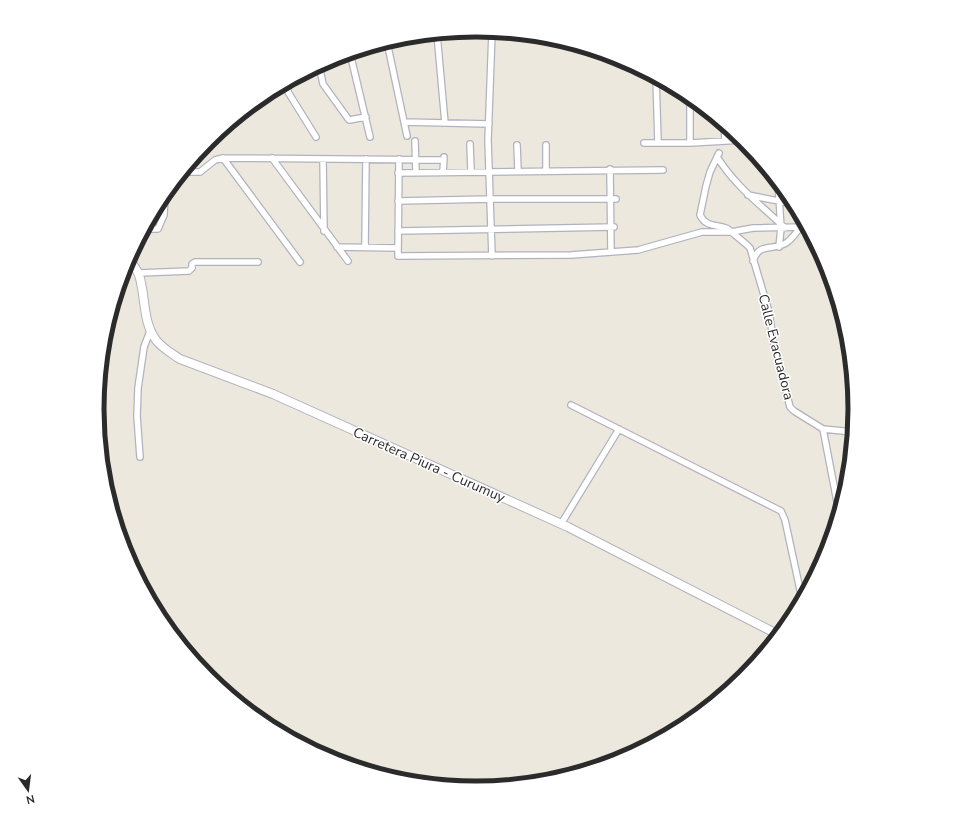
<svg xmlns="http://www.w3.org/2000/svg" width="953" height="818" font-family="'Nunito Sans',sans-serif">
	<rect width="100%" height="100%" fill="#ede8dd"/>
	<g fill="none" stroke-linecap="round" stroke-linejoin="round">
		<g stroke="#b1b2bf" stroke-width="8">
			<path id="minor" d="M466 31 477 30
				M492 32 488 140 490 199H616
				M437 34 445 123
				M397 39 427 35
				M387 42 407 136
				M350 53 370 137
				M331 59 352 58
				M319 65 323 84 349 120 366 117
				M656 77 658 143
				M287 83 288 92 316 137
				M404 122 489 124
				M724 124 725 140
				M415 141 416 172
				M644 143H690L743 140
				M690 143V96
				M470 144 471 171
				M517 145 518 171
				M546 145V170
				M719 153 710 172 706 186 700 215C706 228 718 224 728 229 731 232 748 245 750 248L769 312 774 345 790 407 794 411 823 429 839 512
				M717 157C737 188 759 203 785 228
				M223 158 300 262
				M272 158 348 261
				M323 159 324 231
				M399 159 398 256 571 255 638 250 702 232H731L753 228 807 227
				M610 169 611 252
				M183 172H200L215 160 223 158 443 160
				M443 172 444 157
				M398 173 663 170
				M778 182 781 228 779 247
				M748 195 794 204
				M398 201 490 199 492 256
				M145 229H158L164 215 165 194
				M398 231 614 227
				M337 247 398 248
				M365 247 366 159
				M753 261C759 242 773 251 786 243 794 238 799 229 804 221
				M139 273 189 271 192 268V264L195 262H258
				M571 405 781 511 785 520 802 599
				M823 429 853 432
				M140 457 137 416 138 388 144 347 150 331
				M561 524 619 429"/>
		</g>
		<g stroke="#b1b2bf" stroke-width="10">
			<path id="secondary" d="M129 259C132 264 137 269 139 275 146 296 142 321 156 340 162 348 171 353 180 359L273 394 568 527 779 635"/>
		</g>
		<use href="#minor" stroke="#fff" stroke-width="5.5"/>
		<use href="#secondary" stroke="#fff" stroke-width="8"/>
	</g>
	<g text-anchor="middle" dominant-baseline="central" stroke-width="3" stroke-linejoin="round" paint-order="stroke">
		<g font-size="14" fill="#2b2b2b" stroke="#fff">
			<text transform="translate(776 347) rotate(76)">Calle Evacuadora</text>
			<text transform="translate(429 465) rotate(24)">Carretera Piura - Curumuy</text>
		</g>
	</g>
	<path d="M0 0H953V818H0ZM104 409a372 372 0 1 1 744 0a372 372 0 1 1-744 0Z" fill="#fff" fill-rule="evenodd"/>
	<path fill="none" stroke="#2b2b2b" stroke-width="5" d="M104 409a372 372 0 1 1 744 0a372 372 0 1 1-744 0Z"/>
	<g transform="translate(28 790) rotate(166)" stroke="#ffffff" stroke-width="3" paint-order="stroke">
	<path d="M0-3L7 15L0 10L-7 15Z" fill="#2b2b2b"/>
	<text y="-6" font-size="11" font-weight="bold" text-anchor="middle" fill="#2b2b2b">N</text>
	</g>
</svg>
